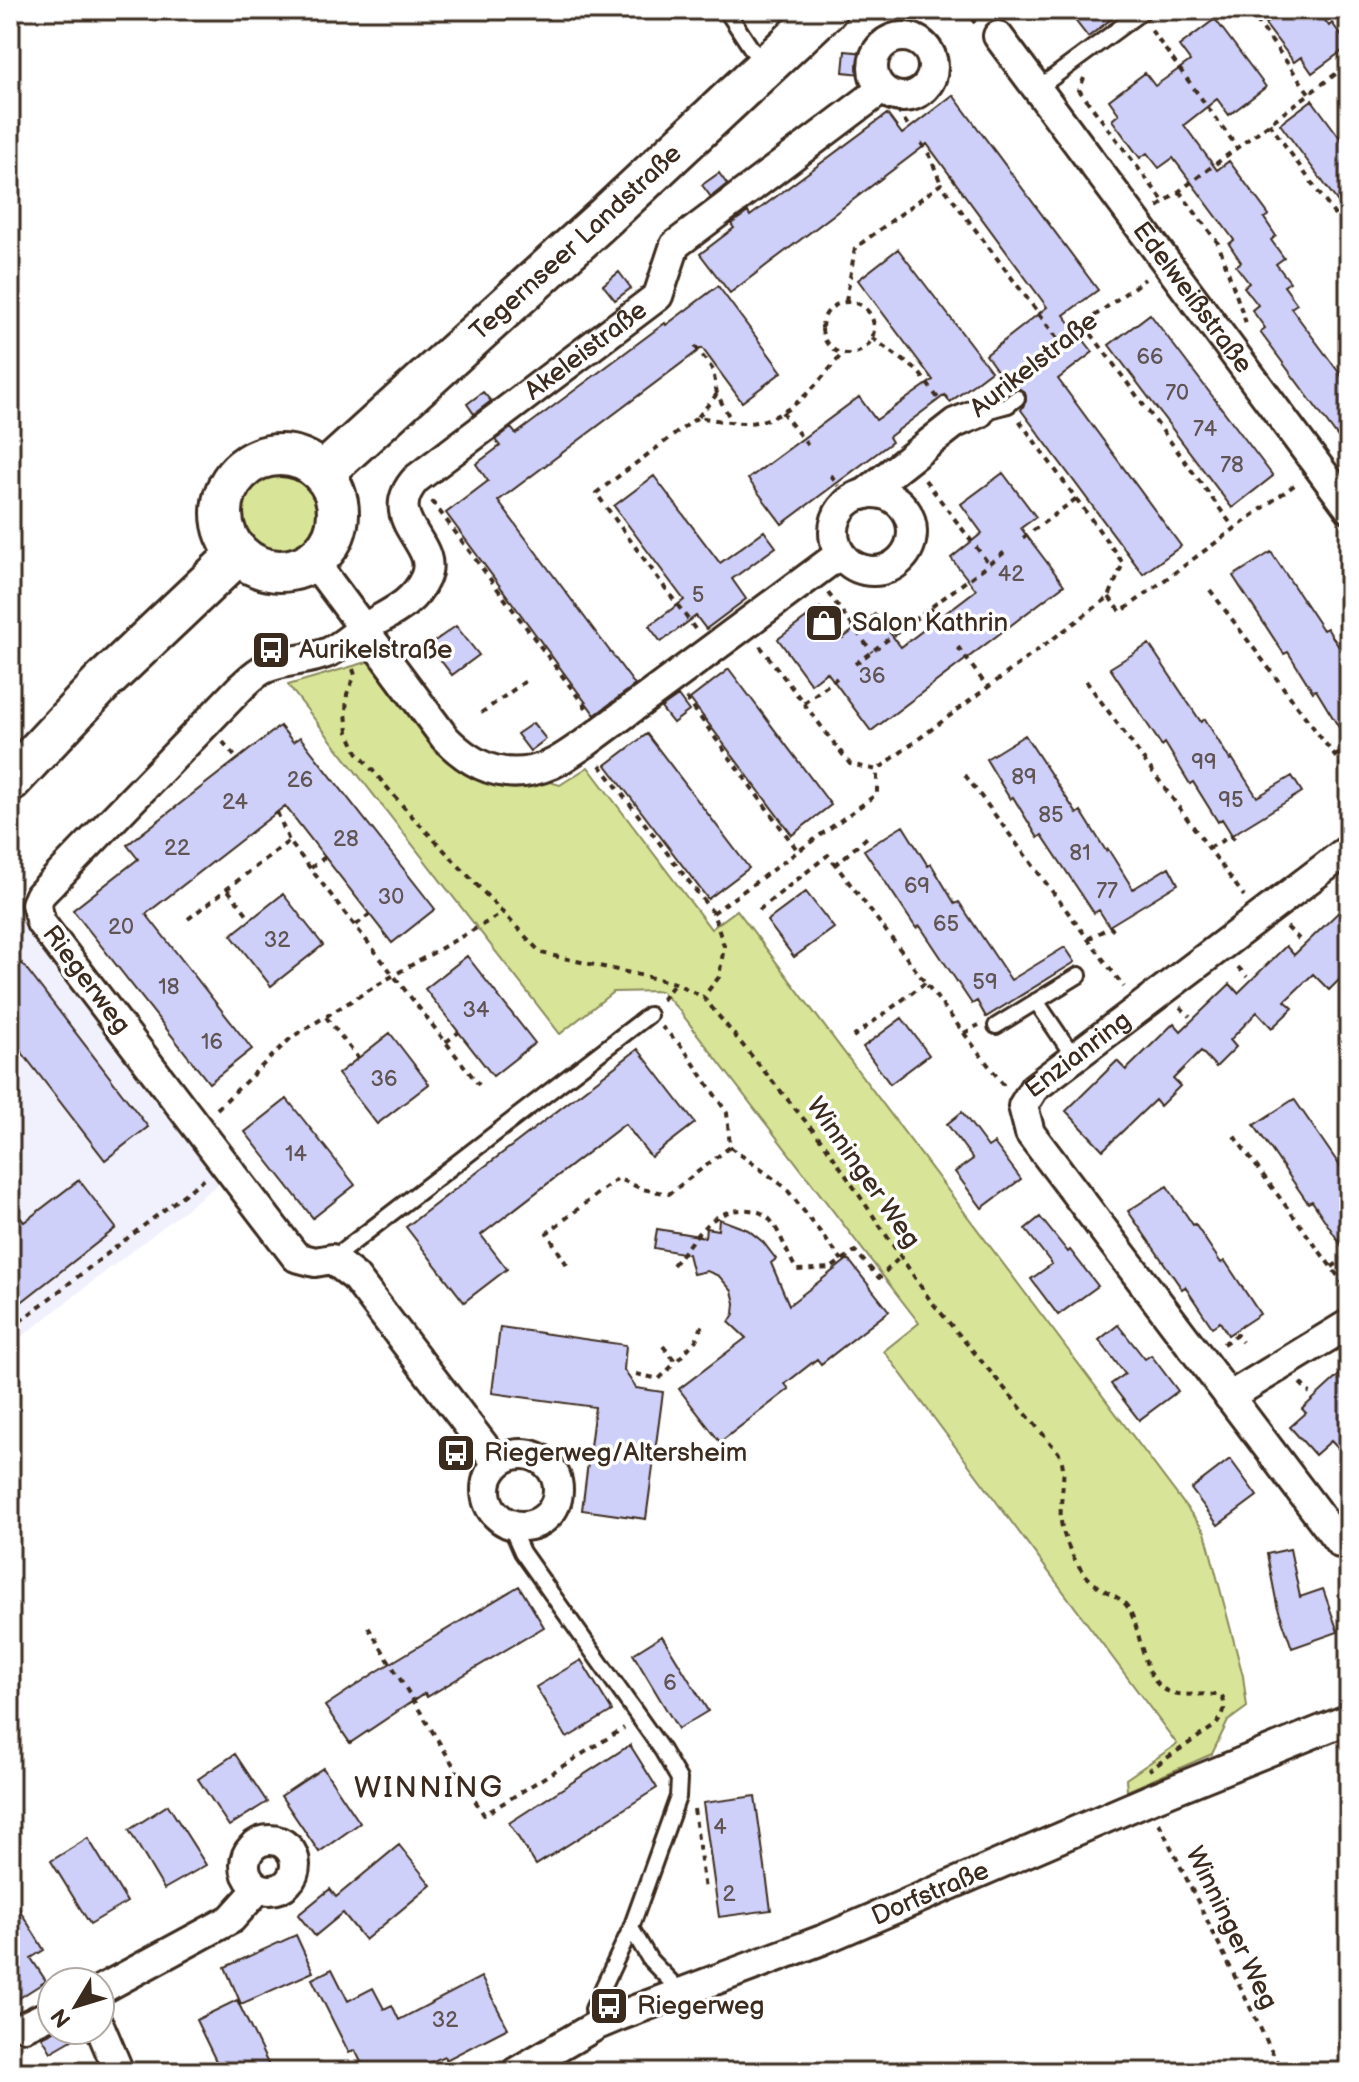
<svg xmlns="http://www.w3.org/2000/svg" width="1359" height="2082" font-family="'Balsamiq Sans',sans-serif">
	<rect width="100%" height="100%" fill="#fff"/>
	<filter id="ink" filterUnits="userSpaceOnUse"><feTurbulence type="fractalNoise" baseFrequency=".0125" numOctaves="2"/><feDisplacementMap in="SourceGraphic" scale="16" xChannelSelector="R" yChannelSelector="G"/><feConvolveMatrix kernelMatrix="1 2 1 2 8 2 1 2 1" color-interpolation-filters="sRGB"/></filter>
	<g filter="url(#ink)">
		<path fill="#f1f1fd" d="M10 908 221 1182 10 1346Z"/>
		<path fill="#d8e598" stroke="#8a885b" stroke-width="2" d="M231 514a46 46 0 1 1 92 0a46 46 0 1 1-92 0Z
			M374 660 442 752 560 785 588 767 711 929 737 910 1205 1532 1243 1676 1247 1707 1228 1721 1212 1754 1127 1791 1126 1779 1177 1744 884 1351 919 1323 678 1009 661 991 613 992 560 1034 288 685Z"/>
		<path fill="#cfd0f9" stroke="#3b2a1e" stroke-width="2" d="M1067 10H1123L1088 37Z
			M1267 10H1317L1329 26 1332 23 1349 46 1312 73 1301 57 1294 62 1265 24 1273 18Z
			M1215 19 1266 87 1229 115 1217 99 1184 125 1217 170 1229 161 1269 215 1264 218 1276 236 1271 240 1284 258 1276 264 1290 282 1284 286 1297 304 1291 308 1349 386V452L1260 332 1265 328 1252 310 1258 305 1244 287 1249 283 1236 266 1241 262 1229 244 1234 240 1173 158 1159 168 1147 153 1140 158 1112 120 1119 114 1109 100 1145 73 1155 86 1190 61 1179 46Z
			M845 51 865 53 862 74 843 72Z
			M953 95 1098 290 1064 315 1093 352 1058 379 1181 546 1143 574 1021 410 1026 401 1025 393 1020 389 1011 390 986 355 1047 307 927 144 730 293 700 254 734 228 731 224 748 212 750 216 887 114 902 134Z
			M1312 100 1349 150V217L1280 124Z
			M719 173 727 184 711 197 702 185Z
			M898 249 991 371 950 402 945 395 889 437 892 442 782 524 748 479 859 397 876 420 933 380 858 280Z
			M619 272 631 288 615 300 603 285Z
			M718 286 782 372 742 402 702 348 498 501 635 685 595 715 446 513 488 481 476 464 500 446 495 440 511 428 516 434 665 323 666 325Z
			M1150 314 1273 476 1232 508 1109 345Z
			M483 392 491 401 474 414 467 404Z
			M1003 473 1036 517 1021 528 1064 585 871 731 827 672 811 684 778 639 820 608 843 638 875 614 901 647 976 590 951 558 982 533 961 504Z
			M654 476 720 563 764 531 776 547 732 579 746 599 706 629 696 616 661 642 649 626 684 600 614 506Z
			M1271 552 1323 630 1327 628 1349 663V744L1316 690 1313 692 1288 652 1284 654 1233 576Z
			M456 626 479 655 452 675 429 645Z
			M1149 644 1201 722 1205 719 1230 760 1232 758 1257 797 1292 776 1302 792 1232 835 1222 819 1218 822 1193 782 1190 784 1165 743 1162 746 1110 668Z
			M729 669 831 805 792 835 690 699Z
			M678 696 689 711 673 723 661 708Z
			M533 723 546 739 530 751 517 734Z
			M280 726 293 742 300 737 435 909 392 943 285 806 146 914 252 1049 209 1083 73 910 138 859 127 845Z
			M647 734 749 868 708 899 606 765Z
			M1025 735 1077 814 1081 811 1106 851 1108 849 1133 889 1169 867 1178 884 1109 926 1099 910 1094 913 1042 835 1038 838 1013 797 1010 799 986 759Z
			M903 826 928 866 931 864 955 904 959 902 1011 980 1065 947 1075 962 986 1017 977 1001 972 1004 920 926 916 928 864 850Z
			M806 892 834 928 794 957 767 921Z
			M283 894 323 945 271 986 231 935Z
			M1349 902V970L1329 990 1313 974 1285 1001 1293 1008 1272 1028 1257 1012 1230 1040 1236 1047 1216 1067 1201 1051 1173 1079 1180 1086 1160 1106 1155 1100 1103 1150 1066 1111 1117 1061 1126 1070 1174 1023 1181 1031 1230 984 1238 993 1286 946 1294 955Z
			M467 956 535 1043 493 1076 425 989Z
			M22 963 148 1127 105 1160 10 1037V972Z
			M902 1018 929 1055 890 1084 863 1047Z
			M390 1033 429 1084 377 1124 338 1074Z
			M638 1049 695 1123 651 1157 625 1124 481 1235 507 1269 464 1302 406 1227Z
			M287 1099 355 1185 313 1218 245 1132Z
			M1294 1099 1349 1179V1257L1312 1201 1308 1203 1254 1125Z
			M962 1112 988 1147 994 1143 1021 1179 982 1208 955 1172 973 1159 947 1124Z
			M79 1180 116 1228 10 1311V1204L24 1222Z
			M1167 1186 1193 1225 1195 1224 1221 1263 1225 1261 1260 1314 1228 1335 1220 1322 1212 1327 1185 1287 1182 1289 1128 1211Z
			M1040 1217 1068 1252 1070 1250 1098 1286 1058 1315 1031 1279 1052 1264 1025 1229Z
			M719 1219 748 1230 763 1242 776 1259 771 1263 789 1305 848 1259 889 1311 821 1364 817 1359 785 1384 789 1389 720 1442 679 1389 746 1338 729 1322 734 1314 735 1303 732 1291 719 1276 707 1271 693 1274 688 1254 654 1248 657 1229 705 1237 706 1228 718 1230Z
			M1118 1325 1145 1359 1151 1355 1178 1391 1139 1420 1111 1384 1125 1374 1099 1340Z
			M500 1327 626 1345 624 1370 636 1388 663 1392 646 1519 582 1510 595 1407 492 1393Z
			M1349 1366V1460L1331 1441 1315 1455 1290 1427 1306 1413 1302 1409Z
			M1230 1459 1257 1496 1218 1525 1191 1489Z
			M1290 1549 1300 1597 1323 1589 1338 1632 1292 1648 1277 1605 1267 1554Z
			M519 1586 544 1627 427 1697 425 1693 350 1743 325 1706 376 1672Z
			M662 1636 708 1711 678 1729 633 1654Z
			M581 1660 612 1711 567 1738 536 1687Z
			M630 1745 657 1788 536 1865 509 1823Z
			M235 1754 267 1802 229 1826 198 1779Z
			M323 1768 360 1823 319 1852 281 1796Z
			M755 1796 771 1910 719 1917 703 1803Z
			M168 1805 206 1865 164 1889 129 1830Z
			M88 1838 127 1902 90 1924 51 1861Z
			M399 1845 431 1885 365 1940 343 1913 315 1936 298 1915 330 1889 336 1897Z
			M10 1894 44 1950 31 1958 46 1981 10 2004Z
			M296 1935 313 1972 241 2004 225 1967Z
			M332 1969 348 2001 373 1988 384 2009 392 2005 399 2020 481 1977 508 2028 446 2060 444 2056 410 2072H366L355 2050 349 2053 312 1979Z
			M237 2000 272 2072H221L216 2061 196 2020Z
			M56 2030H84V2033L51 2052 42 2037Z"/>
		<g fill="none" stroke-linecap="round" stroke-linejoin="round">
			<g stroke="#3b2a1e" stroke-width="20">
				<path id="service" d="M726 10 763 66
					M1037 89 1144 10
					M979 413 1008 405 1017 398
					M1036 1001 1074 1057
					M996 1026 1079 975
					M332 1259 649 1015
					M510 1525 522 1552 662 1750 679 1779 678 1797 631 1928 593 2009 597 2025
					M631 1928 650 1960 681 1992"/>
			</g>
			<g stroke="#3b2a1e" stroke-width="34">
				<g id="minor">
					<path id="s1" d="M998 36 1349 508"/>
					<circle cx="903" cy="67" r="30"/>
					<circle cx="873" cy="532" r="39"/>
					<path d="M863 495 955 423 979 413"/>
					<path d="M314 562 445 738C475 769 509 783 552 764 563 759 573 751 584 744L840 554"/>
					<path d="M1229 1397 1349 1324"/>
					<circle cx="522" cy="1490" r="36"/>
					<path id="s2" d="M497 1463 355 1277 332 1259 315 1262 296 1257 41 923 36 904 40 895 240 688C247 682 255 673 264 669 281 660 309 661 329 652 342 646 352 636 364 628 387 614 413 605 425 578 441 542 378 521 416 479L658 296 675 245 882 89"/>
					<path id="s3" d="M1340 1543 1030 1133 1023 1106 1034 1088 1349 849"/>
					<circle cx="270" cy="1865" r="25"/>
					<path d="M100 1990 231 1919 259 1888"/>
					<path d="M25 2026 52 2013"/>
					<path d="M100 2027 119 2072"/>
					<path id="s4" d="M516 2072 597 2025 616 2017 822 1940 1148 1800 1349 1719"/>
				</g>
			</g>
			<g stroke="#3b2a1e" stroke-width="46">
				<g id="secondary">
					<circle cx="280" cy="513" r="58"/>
					<path id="s5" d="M323 473 606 216 826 10"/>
					<path d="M10 781 103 682 238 554"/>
				</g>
			</g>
			<path stroke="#3b2a1e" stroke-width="4" stroke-dasharray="6 6" stroke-linecap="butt" d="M965 10 975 23
				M1249 10 1309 93
				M1151 30 1237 147
				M1084 78 1079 90 1164 202
				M897 110 910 128
				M1269 123 1349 235
				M921 143 930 156 941 184
				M1179 191 1218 243 1246 323
				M1158 207 1349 64
				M1349 271 1341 277 1349 289
				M846 301 855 248 941 184 1060 342
				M822 328a26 26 0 1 1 52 0a26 26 0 1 1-52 0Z
				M1084 324 1234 528
				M872 338 918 371 940 401
				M695 346 713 370 717 394
				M1007 380 1145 279
				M782 412 809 447
				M698 417 717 394 732 422
				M831 475 839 486
				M925 480 989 564
				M432 501 587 709
				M1023 538 1077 498
				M1210 590 1349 775
				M828 593 872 652
				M1109 597 1121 612 1297 483
				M930 608 942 624
				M695 629 596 493 698 417C717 420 741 426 761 421 797 412 820 380 842 354
				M760 646 850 764 877 770 1109 597 1123 563 1019 420
				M958 647 988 688
				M855 664 1005 552
				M353 669 355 675 347 694 346 713 348 732 357 752 408 812 541 953 675 983 703 997 826 1146 930 1300 1058 1452C1071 1473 1055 1506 1063 1531 1069 1552 1081 1575 1099 1587 1109 1594 1122 1597 1129 1609 1141 1630 1142 1673 1162 1688 1179 1700 1202 1691 1222 1696 1227 1708 1224 1714 1216 1725L1149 1770
				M1086 681 1244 896
				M686 698 798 851
				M804 703 837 678
				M481 713 527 680
				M223 742 237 759
				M1335 756 1349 748
				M600 765 713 913 724 946 719 977 703 997
				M965 775 1124 987
				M277 812 289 841 479 1085
				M1209 848 1231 836 1238 842
				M835 865 871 834
				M311 868 325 857
				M228 890 251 919
				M759 910 828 855 1005 1087
				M713 913 877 794V771
				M188 919 289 841
				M356 925 370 914
				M1287 927 1299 939
				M1088 939 1110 927 1117 934
				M1238 967 1247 977
				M662 1000 675 983
				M1180 1007 1190 1016
				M326 1017 358 1058
				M964 1033 979 1025
				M853 1037 925 983
				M446 1042 459 1032
				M217 1109 292 1037 394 975 503 913
				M1234 1136 1349 1291
				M730 1147 785 1187 842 1260
				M567 1265 547 1233 618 1178 642 1189 669 1194 730 1147 727 1113 684 1049 662 1027
				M673 1265C695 1239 710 1207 749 1210 758 1211 765 1213 771 1221 782 1235 787 1255 797 1270L831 1268 855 1251 879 1278 900 1257
				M1332 1267 1349 1255
				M10 1329 204 1179
				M1223 1344 1237 1335 1242 1342
				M663 1346 676 1362 696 1340 703 1324
				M636 1374 659 1379 676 1362
				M1300 1383 1310 1393
				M1345 1569 1349 1582
				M368 1627 484 1815 624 1728
				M694 1809 705 1890
				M1159 1823 1282 2072"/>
			<use href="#service" stroke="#fff" stroke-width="14"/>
			<use href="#minor" stroke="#fff" stroke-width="28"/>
			<use href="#secondary" stroke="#fff" stroke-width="40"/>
		</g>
	</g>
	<defs>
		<g id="shop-square" transform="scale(2)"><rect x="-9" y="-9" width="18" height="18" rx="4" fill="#3b2a1e" stroke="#fff"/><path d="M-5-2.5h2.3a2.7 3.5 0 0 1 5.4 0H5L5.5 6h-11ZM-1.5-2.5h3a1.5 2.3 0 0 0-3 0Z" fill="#fff"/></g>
		<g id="bus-square" transform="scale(2)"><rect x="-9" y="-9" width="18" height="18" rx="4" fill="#3b2a1e" stroke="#fff"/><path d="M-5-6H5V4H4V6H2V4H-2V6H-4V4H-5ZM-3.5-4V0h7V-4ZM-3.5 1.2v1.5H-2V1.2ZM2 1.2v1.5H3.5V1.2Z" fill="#fff"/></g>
	</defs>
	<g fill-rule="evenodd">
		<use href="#shop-square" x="824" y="623"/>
		<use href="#bus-square" x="271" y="650"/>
		<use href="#bus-square" x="456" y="1453"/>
		<use href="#bus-square" x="609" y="2006"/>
	</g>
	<g text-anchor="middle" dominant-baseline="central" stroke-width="7" stroke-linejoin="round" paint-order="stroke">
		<g font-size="22" fill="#605455">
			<text x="1150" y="357">66</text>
			<text x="1177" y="393">70</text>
			<text x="1205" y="429">74</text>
			<text x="1232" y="465">78</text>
			<text x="1011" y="574">42</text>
			<text x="698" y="595">5</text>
			<text x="872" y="676">36</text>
			<text x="1204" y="762">99</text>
			<text x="1024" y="777">89</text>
			<text x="300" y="780">26</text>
			<text x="1231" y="800">95</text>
			<text x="235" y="802">24</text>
			<text x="1051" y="815">85</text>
			<text x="346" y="839">28</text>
			<text x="177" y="848">22</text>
			<text x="1080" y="853">81</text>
			<text x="917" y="886">69</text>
			<text x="1107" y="891">77</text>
			<text x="391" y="897">30</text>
			<text x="946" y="924">65</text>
			<text x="121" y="927">20</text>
			<text x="277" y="940">32</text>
			<text x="985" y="982">59</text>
			<text x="169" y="987">18</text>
			<text x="476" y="1010">34</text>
			<text x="212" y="1042">16</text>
			<text x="384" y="1079">36</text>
			<text x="296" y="1154">14</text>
			<text x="670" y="1683">6</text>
			<text x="720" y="1827">4</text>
			<text x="729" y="1894">2</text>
			<text x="445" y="2020">32</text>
		</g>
		<g font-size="26" fill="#3b2a1e" stroke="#fff">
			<text stroke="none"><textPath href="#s5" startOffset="342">Tegernseer Landstraße</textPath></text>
			<text stroke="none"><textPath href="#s1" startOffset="326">Edelweißstraße</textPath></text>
			<text stroke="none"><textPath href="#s2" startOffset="1580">Akeleistraße</textPath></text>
			<text transform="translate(1034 365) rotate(-38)">Aurikelstraße</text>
			<text transform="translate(86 980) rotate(53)">Riegerweg</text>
			<text stroke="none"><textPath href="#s3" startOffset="618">Enzianring</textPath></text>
			<text transform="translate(863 1173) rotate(55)">Winninger Weg</text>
			<text stroke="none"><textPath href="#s4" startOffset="452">Dorfstraße</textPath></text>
			<text transform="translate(1231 1928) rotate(64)">Winninger Weg</text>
		</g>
		<g font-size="26" fill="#3b2a1e" stroke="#fff" text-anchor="start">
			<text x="852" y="623">Salon Kathrin</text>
			<text x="299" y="650">Aurikelstraße</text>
			<text x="484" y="1453">Riegerweg/Altersheim</text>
			<text x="637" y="2006">Riegerweg</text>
		</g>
		<g font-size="30" letter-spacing="2" fill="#3b2a1e" stroke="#fff">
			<text x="429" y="1788">WINNING</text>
		</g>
	</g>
	<rect width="1359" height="2082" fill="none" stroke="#fff" stroke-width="40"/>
	<rect x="20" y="20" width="1319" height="2042" fill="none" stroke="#3b2a1e" stroke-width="3" filter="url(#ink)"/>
	<g transform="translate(76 2006) rotate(232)"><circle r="38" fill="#ffffff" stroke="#b1aaa5" stroke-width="2"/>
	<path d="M0-6L14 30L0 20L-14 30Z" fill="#3b2a1e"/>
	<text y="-12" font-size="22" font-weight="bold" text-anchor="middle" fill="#3b2a1e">N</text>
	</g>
</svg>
